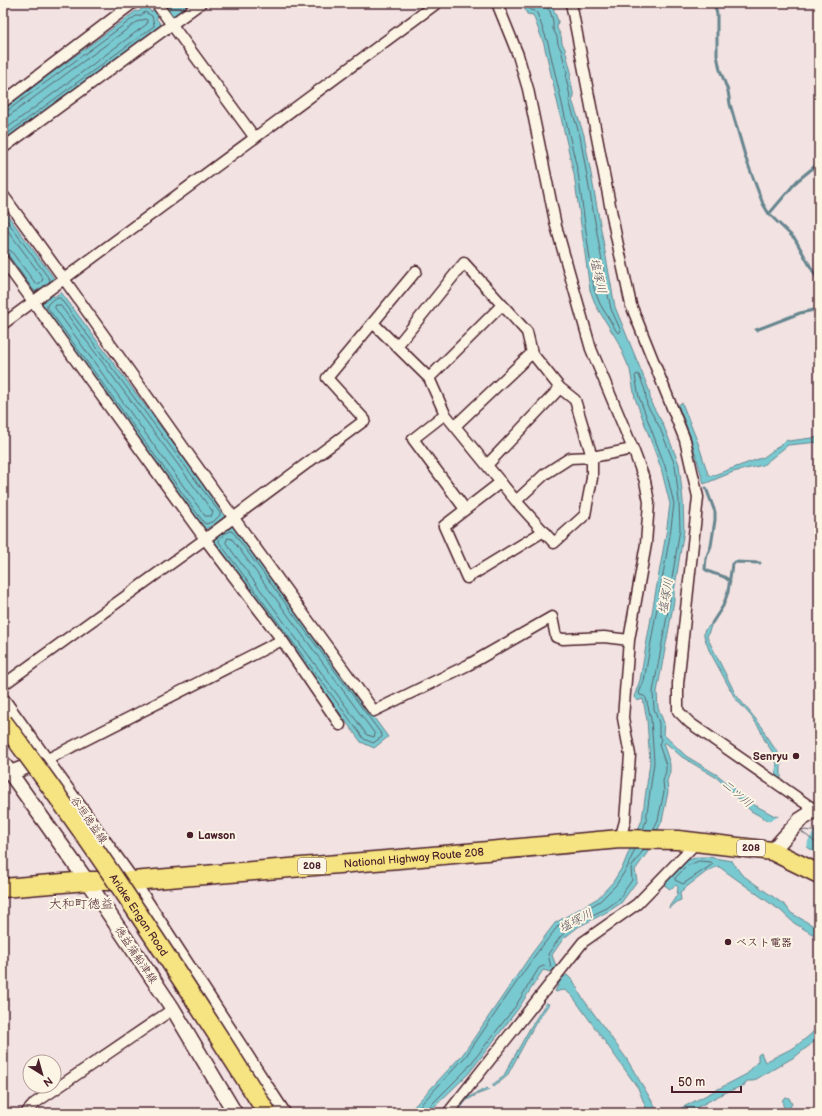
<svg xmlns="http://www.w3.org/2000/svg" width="822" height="1116" font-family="'Balsamiq Sans','Klee One',sans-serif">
	<rect width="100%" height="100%" fill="#f2e2e2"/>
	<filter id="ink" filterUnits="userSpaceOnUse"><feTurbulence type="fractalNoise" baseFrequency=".025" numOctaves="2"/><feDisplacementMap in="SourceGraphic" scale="8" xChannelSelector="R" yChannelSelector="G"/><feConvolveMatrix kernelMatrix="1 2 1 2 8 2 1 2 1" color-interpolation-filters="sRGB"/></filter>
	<g filter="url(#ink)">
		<path fill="#78c9d0" stroke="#66858e" d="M158 3H192L170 19 165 12 156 18 161 25 3 142V109L136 11 138 12 146 5 151 12 160 5Z
			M522 3H549L553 8 558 21 557 28 561 36 562 43 565 49 571 72 570 77 574 98 572 100 584 135 615 307 649 390 651 403 663 424 679 464 683 501 684 530 674 592V601L657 692 658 708 664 723 663 734 686 756 719 776 749 802 760 808 775 816 819 823V855L769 821 751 811 717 778 682 757 666 743H663L670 764V772L667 781 668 792 662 821 647 853 635 870 637 881 621 903 609 911 578 927 563 939 552 955 556 966 551 972 543 970 518 1009 469 1073 428 1113H408L463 1054 533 952 555 923 598 898 613 882 623 866 642 820 650 762 647 720 643 699 637 701 634 697 640 680 666 534 670 504 661 468 635 398 630 370 617 340 596 306 590 290 574 174 544 44 533 15 527 14Z
			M3 209 56 281 48 288 54 297 61 292 226 515 218 522 225 530 233 525 388 737 374 748 361 742 213 540 219 535 213 525 204 530 41 304 48 299 43 292 34 297 3 255Z
			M682 403 698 443 708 474 711 476 764 457 787 440 789 441 819 437V442L788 445 763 465 733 472 704 484 690 435 678 405Z
			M712 623 707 637 736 695 763 728 766 736 783 760 781 765V780L806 801 775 777 777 764 773 753 764 739 760 729 751 716 735 698 709 650 704 636V631Z
			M699 857H708L732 861 741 874 786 906 791 913 819 929V938L794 923 781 911 718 866 706 872 680 892 681 900 676 902 669 908V907L677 895 678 887 676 885 670 889 663 884 684 863 688 860Z
			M567 975 574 982 581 996 626 1058 659 1113H648L638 1088 573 997C566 991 566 988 556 992L555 991 562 978Z
			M546 1003 549 1004 535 1024 507 1076 494 1087 492 1085 503 1077 530 1028Z
			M819 1025V1038L796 1056 753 1081H747L745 1085 722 1094 687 1113H672L747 1074 758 1061V1055L761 1053 765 1062 795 1047 810 1035Z
			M487 1088 489 1090 476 1095 466 1101 457 1113H454L465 1099Z
			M785 1097 789 1098 792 1104 787 1111C783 1107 782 1104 783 1099Z"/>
		<path fill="#f2e2e2" d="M781 815 813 820 819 823V825L808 841 807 849 768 822Z"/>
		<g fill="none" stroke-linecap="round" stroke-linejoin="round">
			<path stroke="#5c636d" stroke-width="1" d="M527 3 530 10 535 11 537 13 548 43 578 173 594 289 600 304 617 332 619 333 621 331 611 309 607 290 580 136 569 101 570 96 566 78 567 72 561 50 558 44 557 37 553 29V21L550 11 546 7V3
				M3 112 7 111 136 16H140L145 12 152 16 154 24V26L3 137
				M3 117 10 115 137 22 145 19 147 20V24L3 131
				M3 215 50 280 49 282 45 286
				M3 224 43 278 42 281 40 283 36 284 11 251 3 248
				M3 253 8 255 34 291H36L42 288
				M60 298 220 513V515L214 521 206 524 204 523 47 307V305L52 300Z
				M56 305H60L213 512 211 516H205L55 308Z
				M231 531 233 532 382 735V737L373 743 364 739 219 542V540L224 534Z
				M228 538 232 539 375 734 374 737 367 735 226 543Z
				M643 829 646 821 654 762 651 719 646 698 644 696 640 695 639 693 644 681 670 535 674 504 665 466 639 397 635 376 637 374 639 375 645 390 647 405 659 426 675 465 679 501 680 529 670 591V600L653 692 654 709 659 723V734L661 739 659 745 666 765V771L663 781 664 792 658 820 653 830
				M819 832 804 830 802 832 819 845
				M699 861 711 862 713 864 683 884 675 880V878L687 866Z
				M413 1113 466 1056 536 954 558 926 600 901 616 885 627 868 635 849
				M426 1113 427 1109 466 1070 515 1007 539 968 543 966 551 967 548 954 561 936 576 923 607 908 618 900 632 880 631 868 644 849"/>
			<path stroke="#66858e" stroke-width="3" d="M714 3 717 14V55L720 70 728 91 730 104 746 159 763 204 769 214 795 239 819 282
				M769 214 797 181 819 163
				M756 330 800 313 819 309
				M706 488 715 512V520L711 546 706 558 705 569C713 576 724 573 730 582
				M712 623 723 606 728 592 732 564 735 562 760 563"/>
			<g stroke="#4a1f2b" stroke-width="13">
				<path id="street" d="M156 3 255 138
					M497 3 518 55 528 89 556 226 591 349 633 449 645 481 649 502 646 544 629 640 623 718 630 755 625 821 620 839
					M571 3 616 236 631 305 685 440 698 497 678 684V711L690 723 815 810 819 815
					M3 102 133 3
					M3 148 201 3
					M3 195 64 279 233 517 374 711 468 665 552 617 556 637 563 639 604 637 629 640
					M3 260 205 539 282 640
					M373 323 429 378 445 414 516 501 545 474 570 458 592 457 633 449
					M3 324 437 3
					M397 346 464 263 527 332 532 353 560 388 575 400 592 457V478L585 515 554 543 516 501
					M429 378 502 305
					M445 414 413 439 465 509
					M455 426 532 353
					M487 465 560 388
					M501 482 444 526 467 578 544 531
					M3 685 205 539 365 420 327 378 416 271
					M46 760 282 640 340 725
					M26 1113 35 1103 173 1009
					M448 1113 583 942 637 904 698 841"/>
			</g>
			<g stroke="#4a1f2b" stroke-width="17">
				<path id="secondary" d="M3 701 132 881 283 1113
					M3 763 87 881 173 1009 235 1113
					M10 773 42 761
					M772 851 800 820 819 808"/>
			</g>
			<g stroke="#4a1f2b" stroke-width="21">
				<g id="highway">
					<path id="s1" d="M3 888 87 881H132L399 859 620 839 678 840 772 851 819 874"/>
				</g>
			</g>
			<use href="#street" stroke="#fcf5e5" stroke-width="10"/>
			<use href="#secondary" stroke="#fcf5e5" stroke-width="14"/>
			<use href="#highway" stroke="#f6e381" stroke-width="18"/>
			<g stroke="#4a1f2b" stroke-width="21" stroke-linecap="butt">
				<g id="highway-bridge">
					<path id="s2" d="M3 722C98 848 183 980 267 1113"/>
				</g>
			</g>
			<use href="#highway-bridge" stroke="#f6e381" stroke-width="18"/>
		</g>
	</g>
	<g fill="#4a1f2b" stroke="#fcf5e5" stroke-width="1.5">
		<circle cx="796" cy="756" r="4"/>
		<circle cx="190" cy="835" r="4"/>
		<circle cx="728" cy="942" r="4"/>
	</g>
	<g text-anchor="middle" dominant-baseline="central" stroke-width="4" stroke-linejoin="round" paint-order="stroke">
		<g fill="#fcf5e5" stroke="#7f5f63" stroke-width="1">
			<rect x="737" y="840" width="28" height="16" rx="3"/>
			<rect x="298" y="858" width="28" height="16" rx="3"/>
		</g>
		<g font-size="10" font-weight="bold" fill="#4a1f2b">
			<text x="751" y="848">208</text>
			<text x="312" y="866">208</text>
		</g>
		<g font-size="11" font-weight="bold" fill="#4a1f2b" stroke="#fcf5e5" text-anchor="start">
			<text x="788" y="756" text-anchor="end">Senryu</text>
			<text x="198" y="835">Lawson</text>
			<text x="736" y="942">ベスト電器</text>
		</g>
		<g font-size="11" fill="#4a1f2b" stroke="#fcf5e5">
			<text transform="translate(89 820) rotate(55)">谷垣徳益線</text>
			<text stroke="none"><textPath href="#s1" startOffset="412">National Highway Route 208</textPath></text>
			<text stroke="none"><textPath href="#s2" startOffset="236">Ariake Engan Road</textPath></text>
			<text transform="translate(136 955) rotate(56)">徳益蒲船津線</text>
		</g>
		<g font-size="12" font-style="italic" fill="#58525d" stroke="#fcf5e5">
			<text transform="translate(598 276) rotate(77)">塩塚川</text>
			<text transform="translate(666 596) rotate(-80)">塩塚川</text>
			<text transform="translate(737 794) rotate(40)">二ツ川</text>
			<text transform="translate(576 921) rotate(-28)">塩塚川</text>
		</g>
		<g font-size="13" fill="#4a1f2b" stroke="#fcf5e5">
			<text x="81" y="904">大和町徳益</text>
		</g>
	</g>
	<rect width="822" height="1116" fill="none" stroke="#fcf5e5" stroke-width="16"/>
	<rect x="8" y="8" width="806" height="1100" fill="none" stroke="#4a1f2b" stroke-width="1.5" filter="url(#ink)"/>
	<g transform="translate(42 1074) rotate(143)"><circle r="19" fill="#fcf5e5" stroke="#b59f9b"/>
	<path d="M0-3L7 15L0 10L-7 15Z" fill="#4a1f2b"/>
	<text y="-6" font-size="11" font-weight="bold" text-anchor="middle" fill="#4a1f2b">N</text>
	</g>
	<path d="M672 1086v6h69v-6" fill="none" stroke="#4a1f2b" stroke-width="2"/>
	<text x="678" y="1086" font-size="12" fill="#4a1f2b" stroke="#fcf5e5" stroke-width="3" paint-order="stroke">50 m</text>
</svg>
